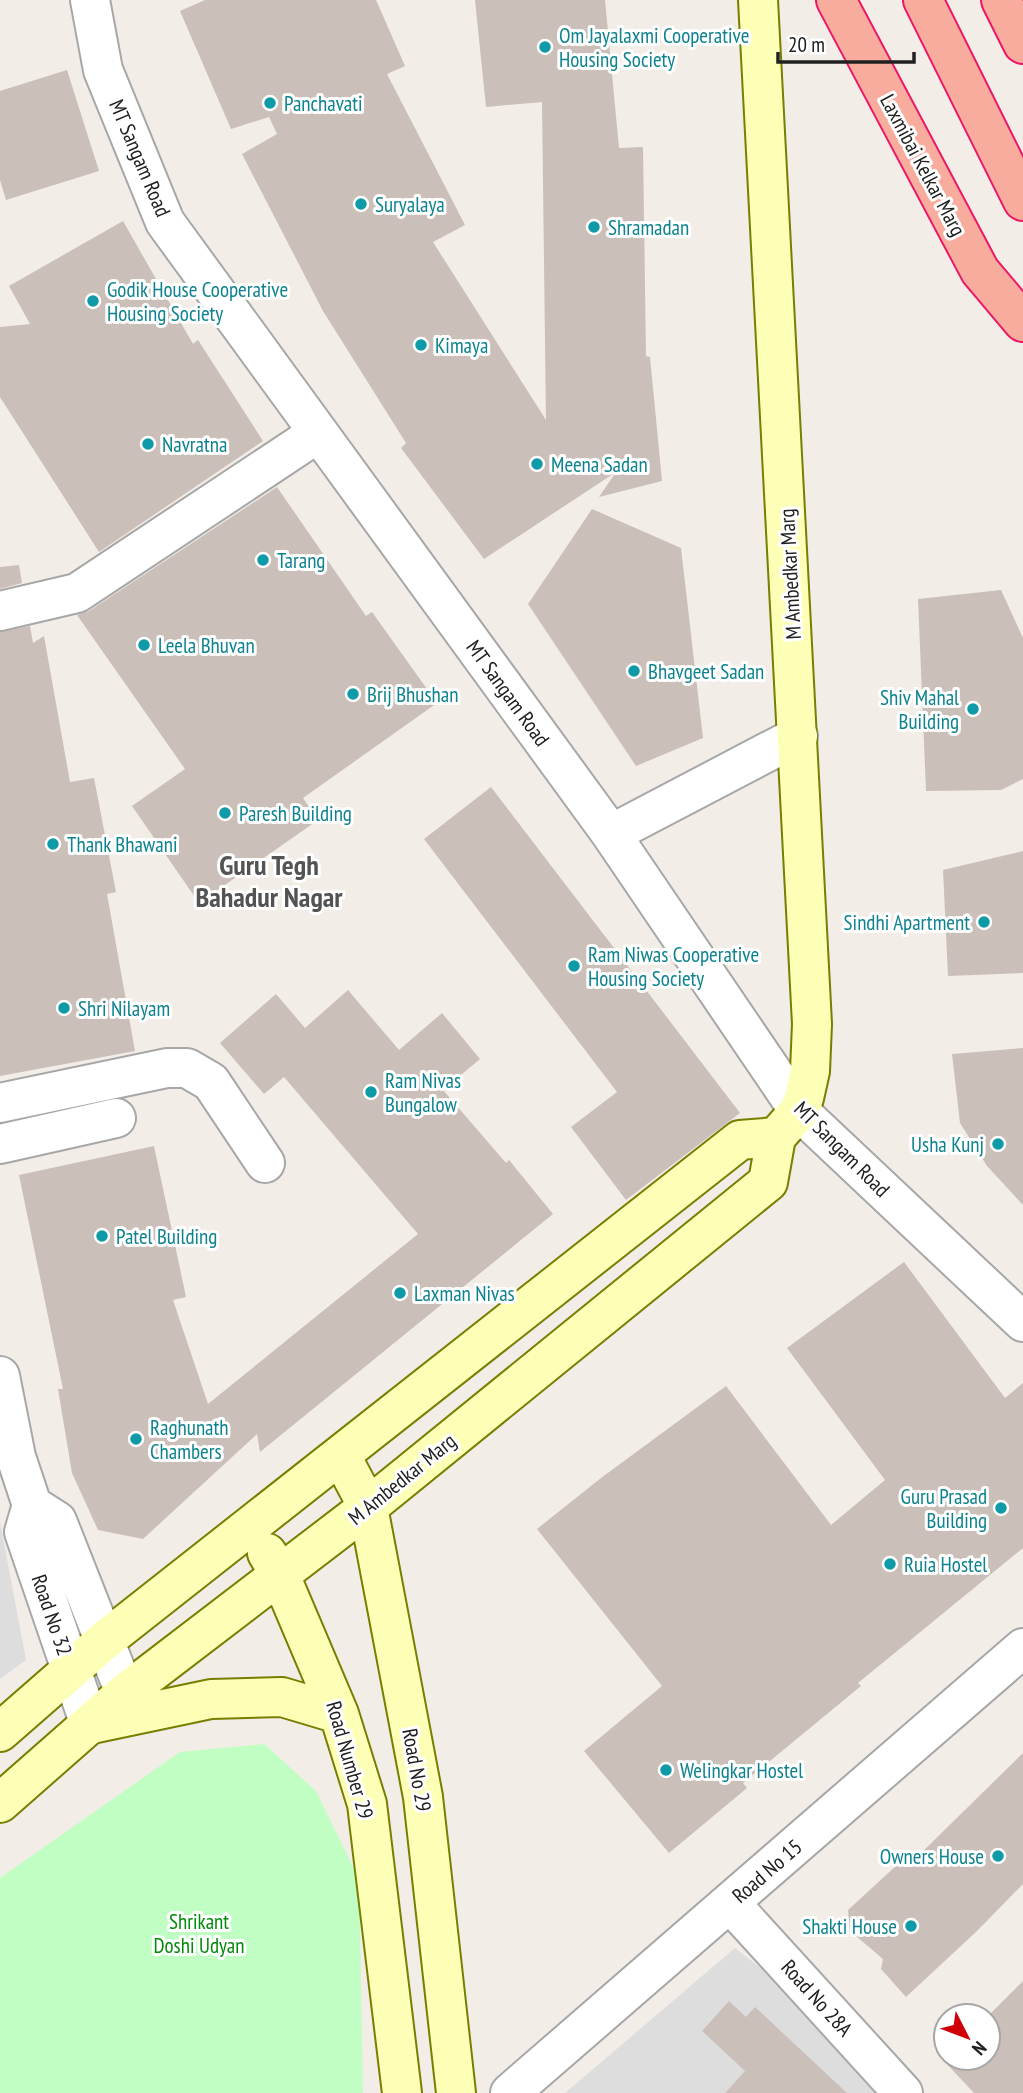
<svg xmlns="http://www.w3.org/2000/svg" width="1023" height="2093" font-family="'PT Sans Narrow',sans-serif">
	<rect width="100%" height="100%" fill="#f2ede6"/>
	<path fill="#dedddd" d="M0 1522 26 1660 0 1679Z
		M735 1948 771 1976 875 2093H565Z"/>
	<path fill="#c1fec3" d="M264 1744 316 1791 359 1879 363 2093H0V1878L180 1752Z"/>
	<path fill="#cabfb9" d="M205 0H376L405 66 387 74 465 225 433 242 546 420 542 102 486 107 475 0H605L619 148 643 147 646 356 650 357 662 481 599 497 616 472 484 559 401 448 406 443 323 311 242 154 277 134 269 117 231 129 180 11Z
		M67 70 99 171 6 200 0 180V91Z
		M123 221 193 344 198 340 263 441 99 552 0 397V327L30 324 9 286Z
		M277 487 366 616 372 612 437 703 303 798 318 820 199 903 132 806 185 769 77 615 89 611Z
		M592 509 681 548 703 738 636 766 528 604Z
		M19 565 22 583 0 589V567Z
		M1001 590 1023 638V779L1001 790 926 791 918 599Z
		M30 626 33 643 44 636 70 782 94 778 116 892 107 894 135 1051 0 1076V632Z
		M491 787 740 1113 626 1200 571 1127 617 1092 424 839Z
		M1023 851V973L948 976 943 870Z
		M348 990 399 1050 442 1013 480 1059 443 1090 506 1163 509 1160 553 1214 260 1452 257 1434 143 1539 98 1530 72 1473 58 1389H63L19 1175 154 1146 186 1297 173 1300 208 1404 418 1234 284 1077 264 1094 220 1043 276 994 305 1028Z
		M1023 1048V1205L987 1166 960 1123 952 1054Z
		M904 1262 1005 1398 1023 1383V1548L858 1683 861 1686 743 1783 747 1788 669 1853 584 1751 662 1686 537 1529 601 1478 726 1386 831 1525 885 1480 787 1348Z
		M1023 1753V1884L977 1931 906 1997 881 1969 883 1959 850 1931 848 1910 909 1854 914 1860Z
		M1023 1981V2093H974L943 2060 946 2057 988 2058V2016Z
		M729 2001 746 2017 755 2007 847 2093H725L745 2071 702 2031Z"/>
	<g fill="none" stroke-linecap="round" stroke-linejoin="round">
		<g stroke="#a7a7a7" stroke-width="42">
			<path id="minor" d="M90 0 103 70 165 222 611 834 799 1111 1023 1322
				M0 611 77 593 318 433
				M611 834 798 736
				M0 1103 167 1068H187L211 1082 265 1163
				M0 1144 116 1118
				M0 1376 16 1457 32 1505
				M90 1725 24 1532 32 1505 57 1521 125 1693
				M730 1903 903 2093
				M510 2093 1023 1648"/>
		</g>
		<g stroke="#767f00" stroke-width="42">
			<path id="secondary" d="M341 1456 368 1507 423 1797 456 2093
				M267 1553 280 1575 339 1714 367 1804 402 2093
				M92 1724 211 1699 282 1697 339 1714
				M0 1732 104 1641 740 1140 776 1137
				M0 1803 125 1693 368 1507 768 1182 776 1137 799 1111 804 1098 810 1071 812 1024 758 0"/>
		</g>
		<g stroke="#ea1968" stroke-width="42">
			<path id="trunk" d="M836 0 980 271 1023 322
				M923 0 1023 201
				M1001 0 1023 44"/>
		</g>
		<use href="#minor" stroke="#fff" stroke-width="38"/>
		<use href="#secondary" stroke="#feffb7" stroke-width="38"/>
		<use href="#trunk" stroke="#f7ac9e" stroke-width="38"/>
	</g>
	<g fill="#0f9aa8" stroke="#fff" stroke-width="2.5">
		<circle cx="545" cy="47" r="7"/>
		<circle cx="270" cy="103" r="7"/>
		<circle cx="361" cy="204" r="7"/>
		<circle cx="594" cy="227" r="7"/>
		<circle cx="93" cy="301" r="7"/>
		<circle cx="421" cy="345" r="7"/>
		<circle cx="148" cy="444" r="7"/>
		<circle cx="537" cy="464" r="7"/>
		<circle cx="263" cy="560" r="7"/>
		<circle cx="144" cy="645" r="7"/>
		<circle cx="634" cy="671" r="7"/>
		<circle cx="353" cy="694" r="7"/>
		<circle cx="973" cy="709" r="7"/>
		<circle cx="225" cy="813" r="7"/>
		<circle cx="53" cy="844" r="7"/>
		<circle cx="984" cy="922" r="7"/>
		<circle cx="574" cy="966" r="7"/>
		<circle cx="64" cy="1008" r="7"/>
		<circle cx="371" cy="1092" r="7"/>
		<circle cx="998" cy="1144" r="7"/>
		<circle cx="102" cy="1236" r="7"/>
		<circle cx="400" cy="1293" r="7"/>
		<circle cx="136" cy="1439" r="7"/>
		<circle cx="1001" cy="1508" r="7"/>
		<circle cx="890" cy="1564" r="7"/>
		<circle cx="666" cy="1770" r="7"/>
		<circle cx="998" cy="1856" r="7"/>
		<circle cx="911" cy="1926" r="7"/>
	</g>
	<g text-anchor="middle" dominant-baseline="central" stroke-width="6" stroke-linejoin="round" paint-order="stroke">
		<g font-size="21" fill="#0d838f" stroke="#fff" text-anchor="start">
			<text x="559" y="35">Om Jayalaxmi Cooperative<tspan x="559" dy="24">Housing Society</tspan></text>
			<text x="284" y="103">Panchavati</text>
			<text x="375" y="204">Suryalaya</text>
			<text x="608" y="227">Shramadan</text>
			<text x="107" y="289">Godik House Cooperative<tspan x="107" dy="24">Housing Society</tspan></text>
			<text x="435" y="345">Kimaya</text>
			<text x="162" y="444">Navratna</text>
			<text x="551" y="464">Meena Sadan</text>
			<text x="277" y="560">Tarang</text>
			<text x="158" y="645">Leela Bhuvan</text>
			<text x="648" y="671">Bhavgeet Sadan</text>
			<text x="367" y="694">Brij Bhushan</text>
			<text x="959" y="697" text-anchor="end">Shiv Mahal<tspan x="959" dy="24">Building</tspan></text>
			<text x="239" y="813">Paresh Building</text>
			<text x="67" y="844">Thank Bhawani</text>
			<text x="970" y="922" text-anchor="end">Sindhi Apartment</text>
			<text x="588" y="954">Ram Niwas Cooperative<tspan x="588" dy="24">Housing Society</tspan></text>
			<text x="78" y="1008">Shri Nilayam</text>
			<text x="385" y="1080">Ram Nivas<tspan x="385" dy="24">Bungalow</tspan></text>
			<text x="984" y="1144" text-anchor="end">Usha Kunj</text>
			<text x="116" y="1236">Patel Building</text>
			<text x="414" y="1293">Laxman Nivas</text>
			<text x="150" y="1427">Raghunath<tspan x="150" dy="24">Chambers</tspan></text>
			<text x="987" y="1496" text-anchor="end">Guru Prasad<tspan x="987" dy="24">Building</tspan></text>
			<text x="904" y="1564">Ruia Hostel</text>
			<text x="680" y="1770">Welingkar Hostel</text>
			<text x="984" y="1856" text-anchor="end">Owners House</text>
			<text x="897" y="1926" text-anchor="end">Shakti House</text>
		</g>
		<g font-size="21" fill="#202020" stroke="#fff">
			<text transform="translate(140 158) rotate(67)">MT Sangam Road</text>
			<text transform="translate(923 165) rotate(62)">Laxmibai Kelkar Marg</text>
			<text transform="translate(790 574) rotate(-93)">M Ambedkar Marg</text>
			<text transform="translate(508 693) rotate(54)">MT Sangam Road</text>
			<text transform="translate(842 1149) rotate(45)">MT Sangam Road</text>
			<text transform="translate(402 1479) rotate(-39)">M Ambedkar Marg</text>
			<text transform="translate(52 1615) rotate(71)">Road No 32</text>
			<text transform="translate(350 1760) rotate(74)">Road Number 29</text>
			<text transform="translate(417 1770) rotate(80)">Road No 29</text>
			<text transform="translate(767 1871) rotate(-41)">Road No 15</text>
			<text transform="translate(817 1998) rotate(48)">Road No 28A</text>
		</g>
		<g font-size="21" fill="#028a09" stroke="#fff">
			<text x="199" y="1921">Shrikant<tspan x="199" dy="24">Doshi Udyan</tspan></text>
		</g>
		<g font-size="28" font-weight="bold" fill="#535353" stroke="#fff">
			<text x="269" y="864">Guru Tegh<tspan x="269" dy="32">Bahadur Nagar</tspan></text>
		</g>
	</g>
	<g transform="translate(967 2037) rotate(132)"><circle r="33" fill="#ffffff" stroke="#a6a6a6" stroke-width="2"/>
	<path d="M0-5L12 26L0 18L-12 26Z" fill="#d10008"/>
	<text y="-10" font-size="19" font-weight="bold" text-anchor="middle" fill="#202020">N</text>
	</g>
	<path d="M778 52v10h136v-10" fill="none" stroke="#202020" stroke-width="3.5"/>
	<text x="788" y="52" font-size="21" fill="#202020" stroke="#ffffff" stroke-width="5" paint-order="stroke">20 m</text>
</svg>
